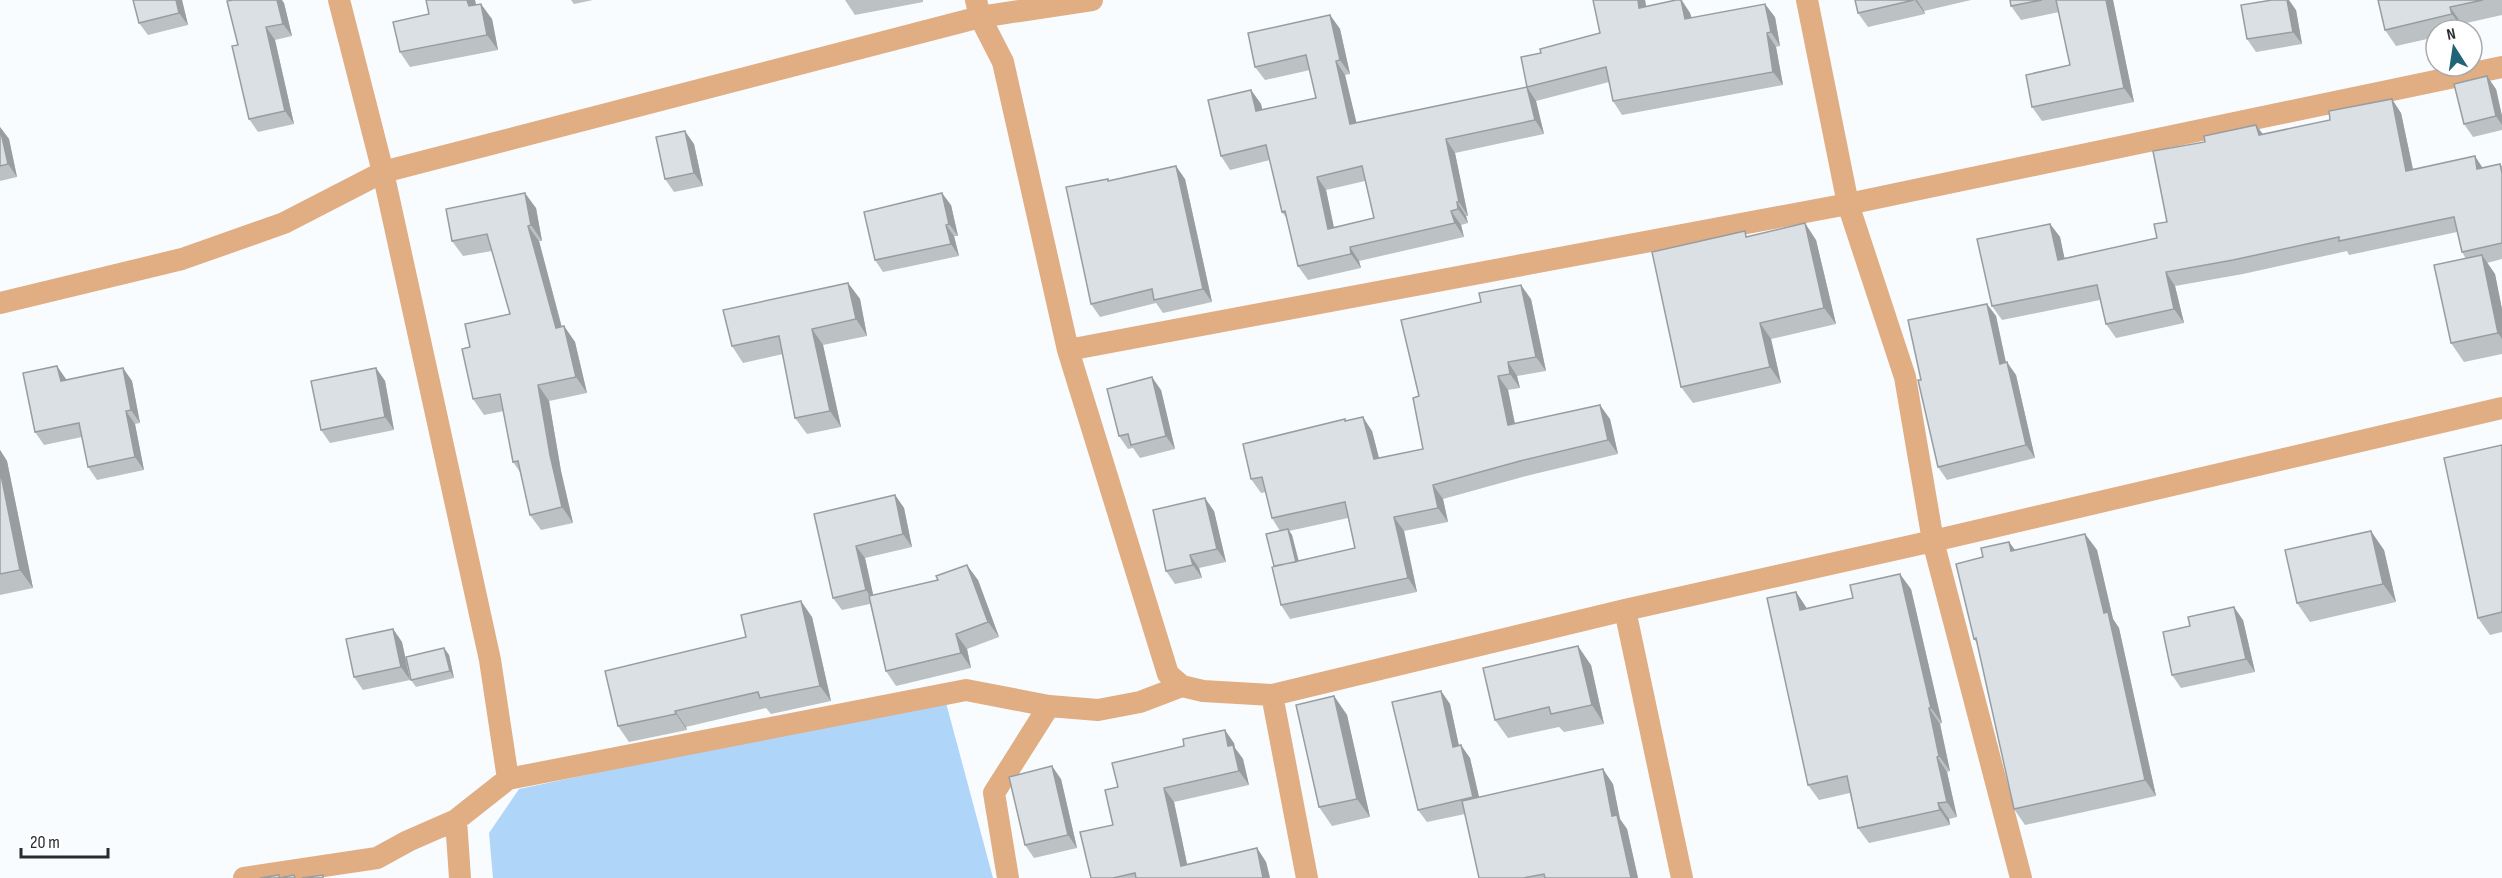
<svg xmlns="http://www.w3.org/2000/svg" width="2502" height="878" font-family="'Sofia Sans Condensed',sans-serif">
	<rect width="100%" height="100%" fill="#f9fcfe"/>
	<path fill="#afd5f8" d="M945 699 993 878H493L489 833 519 789Z"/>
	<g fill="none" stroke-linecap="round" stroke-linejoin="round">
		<path stroke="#e1ad83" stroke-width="22" d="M976 0 980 17 1003 62 1068 350 1168 674 1182 686 1203 691 1272 695 1625 610 1933 541 2502 408
			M1807 0 1848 204 1905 377 1933 541 2021 878
			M0 303 182 259 284 223 383 172 980 17 1092 0
			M1068 350 1848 204 2502 67
			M1625 610 1682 878
			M1272 695 1307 878
			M508 779 966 690 1049 706 1098 710 1140 702 1182 686
			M456 820 460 878
			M244 878 377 858 408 841 456 820 508 779 490 660 383 172 339 0
			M1008 878 994 793 1049 706"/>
	</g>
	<path fill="#bcc1c4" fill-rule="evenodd" d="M133 0H182L188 25 148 35 139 23Z
		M426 0H475L476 5 492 19 498 50 410 67 400 52 429 14Z
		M571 0H593L574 4Z
		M845 0H923V2L855 15Z
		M1593 0H1645L1646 7 1676 0H1682L1690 13 1692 18 1775 17 1780 46 1776 47 1783 85 1622 115 1613 101 1609 82 1536 101 1544 134 1455 153 1468 216H1466L1468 223 1461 225 1464 237 1359 261 1361 268 1308 280 1298 266 1288 220 1282 212 1270 160 1230 170 1221 156 1251 90 1261 104 1262 110 1316 98 1310 70 1265 80 1255 67 1330 15 1340 29 1350 74 1345 75 1356 123 1527 87 1541 53 1600 33ZM1365 181 1374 218 1334 227 1326 190Z
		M1855 0H1971L1924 11 1925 14 1868 27 1858 13Z
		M2010 0H2113L2134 102 2042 121 2032 107 2070 65 2059 12 2021 20 2011 6Z
		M2378 0H2502V15L2462 24 2463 30H2436V37L2396 46 2385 30Z
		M284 3 292 36 275 40 294 124 258 132 249 119 238 45Z
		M2296 10 2302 44 2256 52 2247 39Z
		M2496 89 2502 116V130L2473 137 2464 124Z
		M2401 113 2413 169 2483 168 2500 164 2502 166V259L2487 263 2495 274 2502 309V354L2464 362 2451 343 2466 259 2462 252 2457 232 2349 255 2347 251 2243 274 2175 286 2184 323 2116 338 2106 324 2100 300 2002 320 1992 306 2050 224 2060 237 2064 258 2157 238 2167 222 2256 125 2263 134Z
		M0 127 9 139 17 177 0 181Z
		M694 144 703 186 674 192 665 179Z
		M1185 179 1212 302 1163 313 1156 303 1100 317 1091 304 1109 181Z
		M951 205 958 236H954L959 256 883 272 875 260Z
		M536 208 542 241H539L562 327 564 326 575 342 587 393 549 401 561 471 573 523 541 530 530 515 520 472 513 462 504 411 484 415 473 399 470 347 510 314 492 251 463 256 452 241Z
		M1749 236 1816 240 1836 324 1771 339 1781 383 1693 403 1681 387Z
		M848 283 860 299 867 336 823 345 841 427 807 434 795 418 783 354 743 363 732 346Z
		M1531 299 1546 371 1517 376 1520 388 1508 390 1515 424 1610 419 1618 454 1530 475 1443 499 1448 522 1404 531 1417 592 1290 619 1281 605 1274 566 1280 531 1272 518 1266 492 1261 493 1251 479 1345 419 1346 421 1372 431 1379 458 1423 449 1419 396ZM1348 518 1355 548 1299 561 1292 535 1289 531Z
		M1987 304 1996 316 2006 363 2016 375 2035 458 1947 480 1938 467 1921 380Z
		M123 368 132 381 140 423 135 424 144 470 97 480 88 467 82 437 44 445 35 432 66 379 67 380Z
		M376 368 385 381 394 430 330 443 321 430Z
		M1161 390 1175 449 1140 458 1133 448 1128 449 1119 436Z
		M2502 445V632L2490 635 2478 618Z
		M0 450 7 461 33 588 0 595Z
		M895 495 904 508 912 547 865 558 873 595 978 580 999 637 967 649 971 668 896 686 886 671 870 604 842 610 833 598 814 514Z
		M1214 511 1226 562 1199 568 1202 578 1175 584 1166 571Z
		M2085 534 2097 550 2113 619 2119 628 2156 796 2025 825 2014 809 1978 645 1974 639 1983 557 2009 542 2015 550Z
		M2384 550 2396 602 2310 622 2297 603Z
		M1911 589 1942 723 1940 724 1950 771 1947 772 1957 817 1949 819 1950 825 1869 843 1858 828 1850 793 1819 800 1808 785 1796 592 1807 609Z
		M812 617 831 701 771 714 766 708 686 727 687 730 629 742 618 726 746 637Z
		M2243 620 2255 672 2181 688 2172 675Z
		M393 629 402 642 410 680 363 690 354 677Z
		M444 648 449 655 454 678 416 687 411 680Z
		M1591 665 1604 724 1564 732 1559 727 1508 738 1495 720Z
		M1441 691 1450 704 1459 746 1470 758 1479 797 1613 784 1620 819 1627 829 1638 878H1479L1465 814 1427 822 1418 810Z
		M1334 696 1347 715 1370 817 1332 826 1319 807Z
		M1234 743 1235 748 1243 759 1249 785 1174 802 1187 864 1257 848 1266 862 1270 878H1091L1113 825 1118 787Z
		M1061 779 1077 848 1034 858 1025 845Z"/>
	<path fill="#999da0" d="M176 0H182L188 25 179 13Z
		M277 0H282L284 3 292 36 283 24Z
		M467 0H475L479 21 469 6Z
		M1638 0H1645L1649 22 1639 8Z
		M1681 0 1690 13 1695 33 1685 19Z
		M1915 0H1917L1924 11 1925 14Z
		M2106 0H2113L2134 102 2124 88Z
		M2287 0H2289L2296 10 2302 44 2293 32Z
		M481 4 492 19 498 50 487 35Z
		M1765 4 1775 17 1780 46 1771 32Z
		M2450 7 2462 24 2463 30 2452 14Z
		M1330 15 1340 29 1350 74 1340 60Z
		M266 27 275 40 294 124 285 111Z
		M1767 33 1776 47 1783 85 1773 72Z
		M1336 61 1345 75 1360 137 1350 124Z
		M2487 76 2496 89 2502 116V125L2496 116Z
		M1527 87 1536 101 1544 134 1535 120Z
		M1251 90 1261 104 1266 125 1256 111Z
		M2392 99 2401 113 2416 184 2406 171Z
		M2256 125 2266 139 2259 135Z
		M0 127 9 139 17 177 8 164Z
		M685 131 694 144 703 186 694 173Z
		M1446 139 1455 153 1468 216 1459 202Z
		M2475 156 2484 170 2477 169Z
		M1176 166 1185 179 1212 302 1203 289Z
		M1317 177 1326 190 1337 243 1328 229Z
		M525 193 536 208 542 241 531 225Z
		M942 193 951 205 958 236 949 224Z
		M1457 202 1466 216 1468 223 1458 209Z
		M1451 211 1461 225 1464 237 1455 223Z
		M1805 223 1816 240 1836 324 1824 308Z
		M2050 224 2060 237 2068 274 2058 260Z
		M946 225 954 236 959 256 951 244Z
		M528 226 539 241 566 344 556 328Z
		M1350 247 1359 261 1361 268 1351 254Z
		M2482 255 2495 274 2502 309V339L2498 333Z
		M2166 272 2175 286 2184 323 2174 309Z
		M848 283 860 299 867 336 856 319Z
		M1521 285 1531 299 1546 371 1536 357Z
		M1987 304 1996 316 2009 377 2000 364Z
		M1760 323 1771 339 1781 383 1770 367Z
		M564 326 575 342 587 393 576 377Z
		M812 329 823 345 841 427 830 411Z
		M1508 362 1517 376 1520 388 1510 374Z
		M2007 362 2016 375 2035 458 2026 445Z
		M57 366 66 379 70 394 61 381Z
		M123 368 132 381 140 423 131 410Z
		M376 368 385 381 394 430 385 417Z
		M1498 376 1508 390 1518 439 1508 425Z
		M1152 377 1161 390 1175 449 1166 436Z
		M538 385 549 401 561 471 573 523 562 507 550 455Z
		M1600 405 1610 419 1618 454 1608 440Z
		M126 411 135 424 144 470 135 457Z
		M1363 417 1372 431 1383 474 1374 459Z
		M0 450 7 461 33 588 20 570 0 470Z
		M1433 485 1443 499 1448 522 1438 508Z
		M895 495 904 508 912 547 903 534Z
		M1205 498 1214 511 1226 562 1217 549Z
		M1394 517 1404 531 1417 592 1408 578Z
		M1288 529 1292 535 1301 572 1297 566Z
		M2371 531 2384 550 2396 602 2383 584Z
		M2085 534 2097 550 2113 619 2119 628 2156 796 2145 780Z
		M2009 542 2021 558 2011 551Z
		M856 546 865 558 875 603 866 590Z
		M1190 555 1199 568 1202 578 1193 565Z
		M967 565 978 580 999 637 988 622Z
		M1900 574 1911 589 1942 723 1931 708Z
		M1796 592 1806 607 1810 626 1800 610Z
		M801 601 812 617 831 701 820 686Z
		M2234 607 2243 620 2255 672 2246 659Z
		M393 629 402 642 410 680 401 667Z
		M956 634 967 649 971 668 961 653Z
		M1578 646 1591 665 1604 724 1592 705Z
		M444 648 449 655 454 678 450 671Z
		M1441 691 1450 704 1462 760 1453 747Z
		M1334 696 1347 715 1370 817 1357 799Z
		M1929 708 1940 724 1950 771 1939 756Z
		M675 711 686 727 687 730 676 714Z
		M1225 730 1234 743 1235 748 1243 759 1249 785 1239 771 1228 746Z
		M1461 745 1470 758 1482 810 1473 797Z
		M1937 757 1947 772 1957 817 1947 802Z
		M1052 766 1061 779 1077 848 1068 835Z
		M1603 769 1613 784 1620 819 1627 829 1638 878H1631L1612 816Z
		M1164 788 1174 802 1190 878 1181 866Z
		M1938 803 1949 819 1950 825 1940 810Z
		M1257 848 1266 862 1270 878H1263Z"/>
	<path fill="#dbe0e4" stroke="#999da0" stroke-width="1.5" fill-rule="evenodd" d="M133 0H176L179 13 139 23Z
		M233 0H277L283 24 266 27 285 111 249 119 232 46 238 45 227 1Z
		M426 0H467L469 6 481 4 487 35 400 52 393 22 429 14Z
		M1593 0H1638L1639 8 1676 0H1681L1685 19 1765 4 1771 32 1767 33 1773 72 1613 101 1606 67 1527 87 1535 120 1446 139 1459 202H1457L1458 209 1451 211 1455 223 1350 247 1351 254 1298 266 1285 211 1282 212 1266 145 1221 156 1208 100 1251 90 1256 111 1316 98 1306 55 1255 67 1248 33 1330 15 1340 60 1336 61 1350 124 1527 87 1521 57 1541 53 1540 49 1600 33ZM1362 166 1374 218 1328 229 1317 177Z
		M1855 0H1914L1858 13Z
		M2010 0H2042L2011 6Z
		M2056 0H2106L2124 88 2032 107 2026 75 2070 65Z
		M2272 0H2287L2293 32 2247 39 2241 5Z
		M2378 0H2483L2450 7 2452 14 2385 30Z
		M2487 76 2496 116 2464 124 2454 84Z
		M2392 99 2406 171 2475 156 2477 169 2500 164 2502 173V243L2462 252 2454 217 2339 241V237L2233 260 2166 272 2174 309 2106 324 2097 285 1992 306 1977 239 2050 224 2058 260 2157 238 2154 224 2167 222 2153 151 2205 142 2204 136 2256 125 2259 135 2330 120 2329 111Z
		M0 128 8 164 0 166Z
		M685 131 694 173 665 179 656 137Z
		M1176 166 1203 289 1154 300 1152 289 1091 304 1066 187 1108 179V181Z
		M525 193 531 225 528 226 556 328 564 326 576 377 538 385 550 455 562 507 530 515 518 461 513 462 500 394 473 399 462 349 470 347 465 324 510 314 487 234 452 241 446 209Z
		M942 193 949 224 946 225 951 244 875 260 864 212Z
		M1805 223 1824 308 1760 323 1770 367 1681 387 1652 252 1745 231 1746 237Z
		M2482 255 2498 333 2451 343 2434 265Z
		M848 283 856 319 812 329 830 411 795 418 779 336 732 346 723 310Z
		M1521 285 1536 357 1508 362 1510 374 1498 376 1508 425 1600 405 1608 440 1520 461 1433 485 1438 508 1394 517 1408 578 1281 605 1272 567 1355 548 1345 502 1272 518 1262 477 1251 479 1243 444 1345 419V421L1363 417 1374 459 1423 449 1413 398 1419 396 1401 320 1481 302 1479 293Z
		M1987 304 2000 364 2007 362 2026 445 1938 467 1918 380H1921L1908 320Z
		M57 366 61 381 123 368 131 410 126 411 135 457 88 467 79 423 35 432 23 373Z
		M376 368 385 417 321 430 311 381Z
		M1152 377 1166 436 1131 445 1128 434 1119 436 1107 389Z
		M2502 445V612L2478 618 2444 458Z
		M0 470 20 570 0 574Z
		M895 495 903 534 856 546 866 590 833 598 814 514Z
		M1205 498 1217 549 1190 555 1193 565 1166 571 1153 510Z
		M1288 529 1296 562 1274 566 1266 534Z
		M2371 531 2383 584 2297 603 2285 550Z
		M2085 534 2104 613 2108 612 2145 780 2014 809 1976 638 1974 639 1956 564 1983 557 1981 548 2009 542 2011 551Z
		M967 565 988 622 956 634 961 653 886 671 869 596 938 580 936 576Z
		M1900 574 1931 708H1929L1939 756 1937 757 1947 802 1938 803 1940 810 1858 828 1847 776 1808 785 1767 598 1796 592 1800 610 1853 598 1850 585Z
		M801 601 820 686 760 698 758 692 675 711 676 714 618 726 605 671 746 637 741 615Z
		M2234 607 2246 659 2172 675 2163 632 2190 626 2188 617Z
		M393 629 401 667 354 677 346 639Z
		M1578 646 1592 705 1551 714 1549 707 1495 720 1483 668Z
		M444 648 450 671 411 680 406 657Z
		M1441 691 1453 747 1461 745 1473 797 1418 810 1392 702Z
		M1334 696 1357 799 1319 807 1296 705Z
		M1225 730 1228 746 1233 745 1239 771 1164 788 1181 866 1257 848 1263 878H1136L1135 873 1113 878H1091L1080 832 1113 825 1105 790 1118 787 1112 763 1184 746 1183 739Z
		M1052 766 1068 835 1025 845 1009 777Z
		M1603 769 1612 816 1617 815 1631 878H1545L1544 874 1523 878H1479L1462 801Z
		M279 875V878L294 875 295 878H260Z
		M323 875V878H302Z"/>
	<g transform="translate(2454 48) rotate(348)"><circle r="28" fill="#ffffff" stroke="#a9aaab" stroke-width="1.5"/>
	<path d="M0-4.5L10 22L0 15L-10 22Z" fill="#216477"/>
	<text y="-9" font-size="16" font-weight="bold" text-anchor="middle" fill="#292b2c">N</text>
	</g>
	<path d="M21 848v9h87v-9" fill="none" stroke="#292b2c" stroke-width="3"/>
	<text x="30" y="848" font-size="18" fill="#292b2c" stroke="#ffffff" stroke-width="4.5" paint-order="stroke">20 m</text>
</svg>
